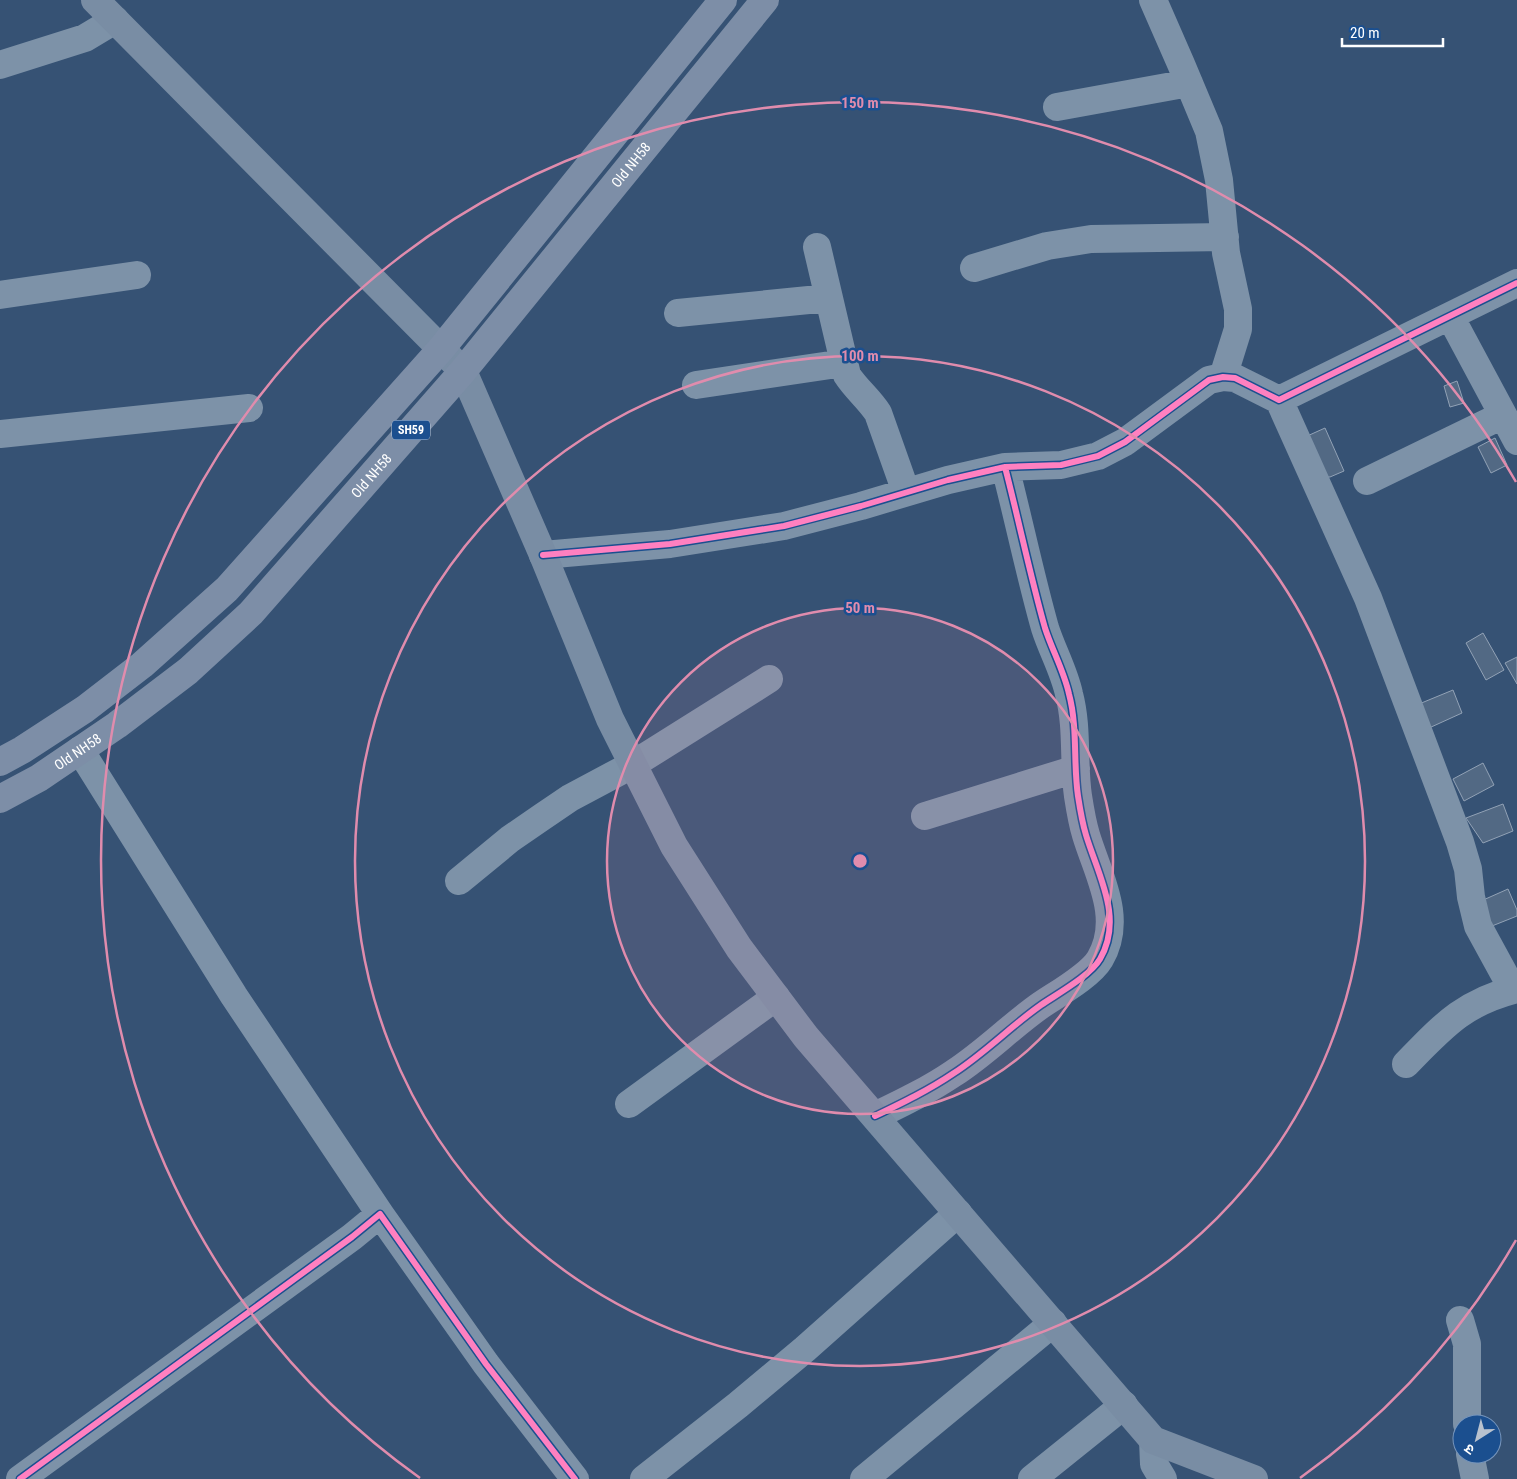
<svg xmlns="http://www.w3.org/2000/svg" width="1517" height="1479" font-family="'Roboto Condensed','Noto Sans Devanagari',sans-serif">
	<rect width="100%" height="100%" fill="#365274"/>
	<path fill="#526984" stroke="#92a2b6" d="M1457 381 1464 403 1450 407 1444 386Z
		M1325 428 1344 471 1330 477H1322L1305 437Z
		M1495 438 1507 465 1491 473 1478 447Z
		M1483 633 1504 670 1486 680 1466 643Z
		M1517 657V684L1505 663Z
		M1453 690 1462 713 1429 728 1419 704Z
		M1483 763 1494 785 1464 801 1453 779Z
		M1503 804 1513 831 1483 843 1466 818Z
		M1508 889 1517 910V916L1492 926 1481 901Z"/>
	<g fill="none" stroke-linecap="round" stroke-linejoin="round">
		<path stroke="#7d92a8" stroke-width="28" d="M1153 0 1181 64 1209 131 1219 180 1226 253 1238 309V329L1223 377
			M0 65 85 38 115 20
			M1057 107 1189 83
			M817 247 847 375C856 389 869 399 878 413L906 492
			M974 268 1047 246 1091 239 1225 237
			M0 295 137 275
			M678 313 829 298
			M1450 316 1517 441
			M696 385 844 363
			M1279 400 1368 598 1460 842 1468 869 1471 897 1478 926 1513 990
			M0 434 249 408
			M1367 481 1503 415
			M543 555 670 544 784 526 861 506 948 480 1005 467 1061 465 1098 456 1125 442 1209 380 1223 377 1235 378 1279 400 1517 283
			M80 750 234 996 380 1214
			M925 816 1076 769
			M459 881 510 839 542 817 570 798 632 765 769 679
			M1406 1064C1443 1026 1464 1002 1517 989
			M629 1104 776 997
			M875 1116C902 1103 929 1090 954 1073 985 1053 1011 1026 1041 1005 1057 994 1090 976 1100 959 1124 918 1098 875 1086 835 1082 822 1080 809 1078 796 1073 762 1078 728 1069 694 1064 671 1052 650 1045 628 1030 575 1019 521 1005 467
			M1460 1320 1467 1344V1424
			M1153 1440 1154 1464 1163 1479
			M1470 1454 1475 1479
			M20 1479 352 1237 380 1214 486 1364 575 1479
			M644 1479 738 1405 805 1349 958 1213
			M864 1479 1053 1323
			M1032 1479 1124 1405"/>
		<path stroke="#798da4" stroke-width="28" d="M95 0 463 371 543 555 610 719 674 846 739 948 806 1037 1153 1440 1254 1479"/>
		<g stroke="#7d8ea7" stroke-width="28">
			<path d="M0 762 22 750 85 709 142 665 227 589 441 349 723 0"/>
			<path id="s1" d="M0 799 39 778 117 725 188 671 251 613 463 371 765 0"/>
		</g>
		<g stroke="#1b4f8f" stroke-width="9">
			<path id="cycleway" d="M543 555 670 544 784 526 861 506 948 480 1005 467 1061 465 1098 456 1125 442 1209 380 1223 377 1235 378 1279 400 1517 283
				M875 1116C902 1103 929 1090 954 1073 985 1053 1011 1026 1041 1005 1057 994 1090 976 1100 959 1124 918 1098 875 1086 835 1082 822 1080 809 1078 796 1073 762 1078 728 1069 694 1064 671 1052 650 1045 628 1030 575 1019 521 1005 467
				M20 1479 352 1237 380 1214 486 1364 575 1479"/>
		</g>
		<use href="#cycleway" stroke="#ff80c0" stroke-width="6"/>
	</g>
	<circle cx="860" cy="861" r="253" fill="#e08cad" fill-opacity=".12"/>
	<g fill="none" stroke="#e08cad" stroke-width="2.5">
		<circle cx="860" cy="861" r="253"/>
		<circle cx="860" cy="861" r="505"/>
		<path d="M1516 1240A758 758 0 0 1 1300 1478M420 1478A758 758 0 1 1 1516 482"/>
	</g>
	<g text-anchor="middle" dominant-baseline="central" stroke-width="5" stroke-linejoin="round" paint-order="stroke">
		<rect fill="#1b4f8f" stroke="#bbcadd" stroke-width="1" x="392" y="420.5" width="38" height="19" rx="4"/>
		<g font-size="12" font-weight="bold" fill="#fff">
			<text x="411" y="430">SH59</text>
		</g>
		<g font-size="14" fill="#fff" stroke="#1b4f8f">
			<text stroke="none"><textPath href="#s1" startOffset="901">Old NH58</textPath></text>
			<text stroke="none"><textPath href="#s1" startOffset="496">Old NH58</textPath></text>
			<text stroke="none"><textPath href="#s1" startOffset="91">Old NH58</textPath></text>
		</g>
	</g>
	<circle cx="860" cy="861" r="8" fill="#e08cad" stroke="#1b4f8f" stroke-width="2.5"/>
	<g font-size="15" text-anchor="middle" font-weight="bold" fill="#e08cad" stroke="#1b4f8f" stroke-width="5" stroke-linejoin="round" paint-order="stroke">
		<text x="860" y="108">150 m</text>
		<text x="860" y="361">100 m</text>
		<text x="860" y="613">50 m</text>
	</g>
	<g transform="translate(1477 1439) rotate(216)"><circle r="24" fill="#1b4f8f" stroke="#7695bc"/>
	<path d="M0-4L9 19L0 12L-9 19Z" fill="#b9c2ce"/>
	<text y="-8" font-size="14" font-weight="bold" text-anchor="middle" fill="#ffffff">उ</text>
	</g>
	<path d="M1342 38v8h101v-8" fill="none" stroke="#ffffff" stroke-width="2.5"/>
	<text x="1350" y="38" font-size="15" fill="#ffffff" stroke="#1b4f8f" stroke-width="4" paint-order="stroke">20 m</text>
</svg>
